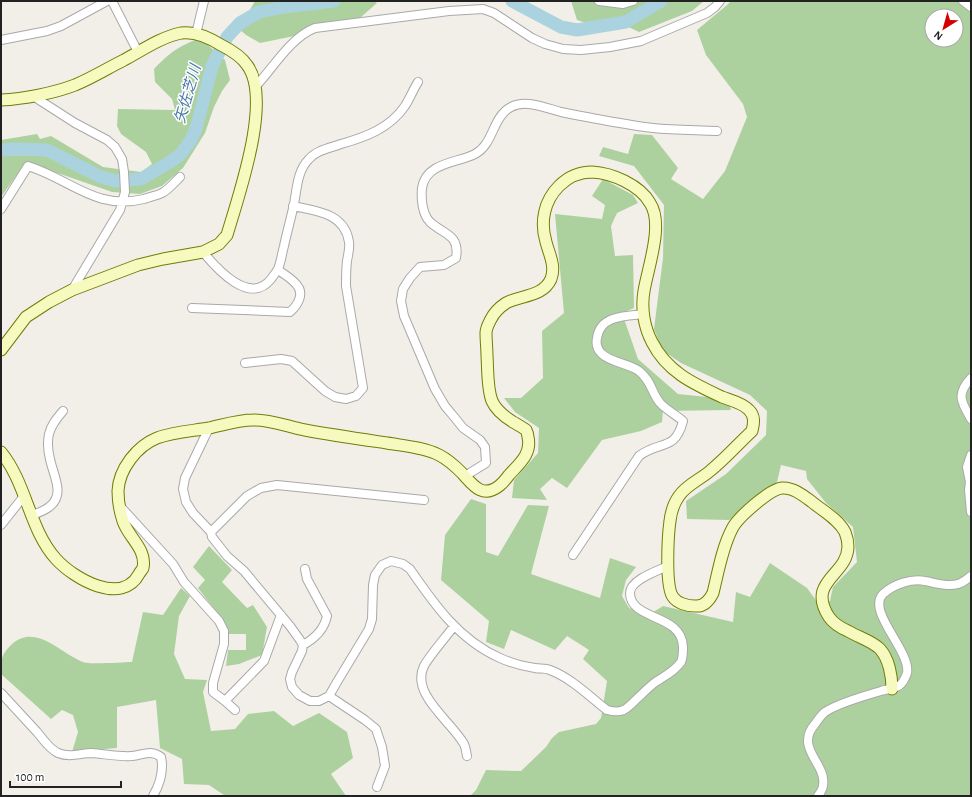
<svg xmlns="http://www.w3.org/2000/svg" width="972" height="797" font-family="'Alegreya Sans','Noto Sans JP',sans-serif">
	<rect width="100%" height="100%" fill="#f2efe9"/>
	<path fill="#add19e" fill-rule="evenodd" d="M255 1H374L377 3 353 24 260 43 246 35 239 29Z
		M571 1H704L692 11 639 32 616 21 589 24 577 20Z
		M731 1H971V796H470L476 790 486 770 521 771 546 747 552 738 559 732 596 724 601 718 607 681 583 659 589 650 567 636 555 650 511 630 504 649 486 642 489 621 441 580 445 535 471 499 486 504V552L498 556 528 505 549 506 531 574 600 598 610 558 636 567 626 580 622 596 629 608 647 616 663 606 733 622 736 592 750 597 770 563 807 588 818 603 830 601 833 587 857 562 853 527 826 503 807 479 806 471 781 465 777 482 729 520 687 519 686 501 726 474 766 435 767 411 750 395 681 363 662 350 654 329 663 258 664 205 634 166 599 156 603 147 628 154 634 134 652 135 678 168 671 179 703 199 725 171 747 117 743 104 706 55 697 30 727 5ZM932 16H956V40H932Z
		M200 38 225 60 230 80 222 91 214 107 205 133 183 168 162 186 140 194 112 192 26 162 1 197V140L37 134 40 139 51 136 103 167 141 172 152 164 146 152 121 134 117 126 118 109 175 110 172 99 155 82 154 69C169 53 179 46 200 38Z
		M603 179 633 195 638 203 617 213 611 226 615 256 633 255 634 308 622 313 638 359 678 394 707 397 730 406 731 410 663 411 662 422 641 431 602 440 567 488 552 478 540 489 547 500 512 498 514 480 538 453 539 428 515 412 504 398H521L543 378 542 331 564 313 555 214 602 219 605 205 592 196Z
		M209 546 232 570 222 582 247 608 253 605 267 627 262 655 239 664 226 666 228 650H246V634H229L225 623 198 588 205 580 193 567Z
		M181 588 190 596 179 616 174 654 185 679 207 680 203 692 211 731 235 729 248 714 274 711 293 726 319 713 347 732 353 758 331 774 346 796H224V795L209 785 184 784 182 759 160 748 156 700 117 707V748L72 752 78 732 73 715 62 710 51 719 1 674C1 659 1 655 12 644 36 623 61 654 83 662 90 665 123 662 132 662L143 612 163 615Z"/>
	<g fill="none" stroke-linecap="round" stroke-linejoin="round">
		<path stroke="#aad3df" stroke-width="13" d="M512 1 561 27 577 30 626 22 661 1
			M1 150 15 149 47 150 101 177 116 181 141 179 170 162 180 155 191 140 196 129 212 66 227 37 240 23 259 12 284 7 334 1"/>
		<g stroke="#a9a9a9" stroke-width="10">
			<path id="street" d="M112 1 138 52
				M599 1 623 4 633 1
				M963 1 971 7
				M196 34 204 1
				M1 40 47 31 61 26 107 1
				M256 86C273 68 291 37 315 28L449 11 483 9 494 13 532 38 545 44 563 49 581 50 610 47 641 41 707 13 715 7 720 1
				M33 96 75 123 107 140 115 147 122 159 124 172 125 192 120 210 72 290
				M1 209 28 166C70 179 96 211 144 199 149 197 156 196 162 193 168 190 175 182 180 177
				M203 252C217 269 250 306 271 279 273 276 276 273 278 269 281 262 282 253 284 246 287 232 291 218 294 204 297 189 297 171 309 159 317 150 330 148 341 144 366 137 390 128 405 106 410 98 413 90 418 82
				M192 308 290 312C298 305 305 293 296 284 291 278 284 274 278 270
				M245 363 281 359 292 361 325 391 335 397 346 399 356 396 363 388 346 286C346 278 346 269 347 261 348 255 350 248 349 242 345 213 316 211 293 206
				M971 378C956 394 961 402 971 419
				M209 428 185 478 183 489 186 502 193 513 211 532 212 537 227 556 244 571 290 626 300 640 303 645 302 651 292 672 290 679 292 687 299 695 310 701H319L329 696 337 682 369 629 372 619 373 585 375 575 382 565 391 561 403 564 410 569C434 604 459 640 500 658 511 663 522 666 535 668 540 669 545 668 550 670 571 678 589 696 607 710 626 715 628 706 641 695 646 690 651 685 657 681 665 676 675 671 681 662 683 658 683 652 683 647 682 613 630 621 630 593 630 580 657 571 668 566
				M971 455 967 467 970 482 969 490 971 512
				M465 476 486 463 485 447 480 440 463 428 455 418 445 406 435 389 404 316 401 301 403 289 410 278 420 267 444 265 456 258C460 234 444 235 430 222 422 214 421 198 422 188 426 162 458 163 475 154 494 144 492 117 511 107 526 99 546 108 561 112 581 116 601 120 620 123 631 125 642 127 653 128 674 130 695 130 717 131
				M120 506 173 564 184 582 219 621 224 631V644L213 683V692L225 701 264 661 281 615
				M32 515C38 513 44 511 49 507 66 495 53 475 50 459 48 451 47 443 49 434 51 425 57 418 63 411
				M1 525 24 496
				M211 532 247 496 261 488 277 485 424 500
				M573 555 639 456C660 440 675 452 683 421 676 415 667 410 661 404 652 395 652 381 639 371 630 364 609 362 601 353 597 349 596 343 597 338 600 315 626 316 644 314
				M454 626C446 637 430 655 424 666 410 694 452 722 464 744 466 748 466 752 467 756
				M303 645C314 639 324 630 327 616L307 579 305 569
				M1 693C13 706 25 719 37 732 44 740 48 748 58 753 71 758 80 753 92 753 105 754 119 757 132 756 143 755 151 749 161 757 164 771 160 784 153 796
				M329 696 365 720 376 729 382 747 385 766 377 787
				M225 701 235 710
				M818 796C820 793 823 789 823 785 827 764 794 748 815 724 818 720 821 715 825 712 837 704 867 695 881 691 887 689 897 689 901 684 903 682 906 676 907 673 911 651 866 611 883 594 894 584 912 578 925 581 936 583 947 587 958 584 963 583 967 579 971 576"/>
		</g>
		<g stroke="#707d05" stroke-width="13">
			<path id="secondary" d="M1 100C24 99 54 93 75 85 92 78 108 68 124 60 141 51 161 37 181 33 195 31 210 38 221 45 231 50 241 56 247 65 273 99 238 197 227 235L219 244 203 252 163 259 138 265 72 290 49 302 26 317 1 350
				M1 452C27 484 29 529 56 559 74 579 122 606 139 574 140 572 142 570 143 568 147 549 128 537 123 521 120 512 118 500 118 491 119 469 137 446 157 438 173 432 192 431 209 428 223 425 238 420 253 420 269 419 289 427 305 430 332 435 360 439 387 443 404 446 423 447 439 455 447 459 456 467 462 473 473 485 482 499 499 486 503 483 506 479 509 475 519 464 532 454 528 437 528 435 527 432 526 430 525 429 515 423 513 422 505 417 496 410 492 401 487 388 488 370 487 356 487 349 486 341 486 333 486 328 488 325 491 319 494 313 500 307 506 303 521 295 543 297 551 279 556 266 549 254 546 242 540 222 544 201 559 186 568 177 579 172 592 172 612 173 640 185 650 203 664 224 648 267 644 291 641 308 644 327 652 342 667 372 694 384 722 397 730 400 743 403 749 410 755 416 754 423 752 431 738 444 725 459 710 471 701 479 686 485 679 496 674 503 671 512 670 521 668 535 665 586 673 597 677 603 687 606 695 606 704 607 709 601 713 593 718 573 722 548 732 529 737 518 770 489 782 488 793 487 804 496 812 502 823 511 838 519 845 532 847 537 848 542 848 547 847 576 806 581 829 617 834 624 841 628 848 631 858 637 872 641 880 649 889 659 892 676 892 689"/>
		</g>
		<use href="#street" stroke="#fff" stroke-width="8"/>
		<use href="#secondary" stroke="#f7fabf" stroke-width="11"/>
	</g>
	<g text-anchor="middle" dominant-baseline="central" stroke-width="3" stroke-linejoin="round" paint-order="stroke">
		<g font-size="15" font-style="italic" fill="#4a7aab" stroke="#fff">
			<text transform="translate(188 94) rotate(-74)">矢佐芝川</text>
		</g>
	</g>
	<rect width="972" height="797" fill="none" stroke="#222222" stroke-width="4"/>
	<g transform="translate(944 28) rotate(217)"><circle r="19" fill="#ffffff" stroke="#a7a7a7"/>
	<path d="M0-3L7 15L0 10L-7 15Z" fill="#d40000"/>
	<text y="-6" font-size="11" font-weight="bold" text-anchor="middle" fill="#222222">N</text>
	</g>
	<path d="M10 781v6h111v-6" fill="none" stroke="#222222" stroke-width="2"/>
	<text x="16" y="781" font-size="12" fill="#222222" stroke="#ffffff" stroke-width="3" paint-order="stroke">100 m</text>
</svg>
